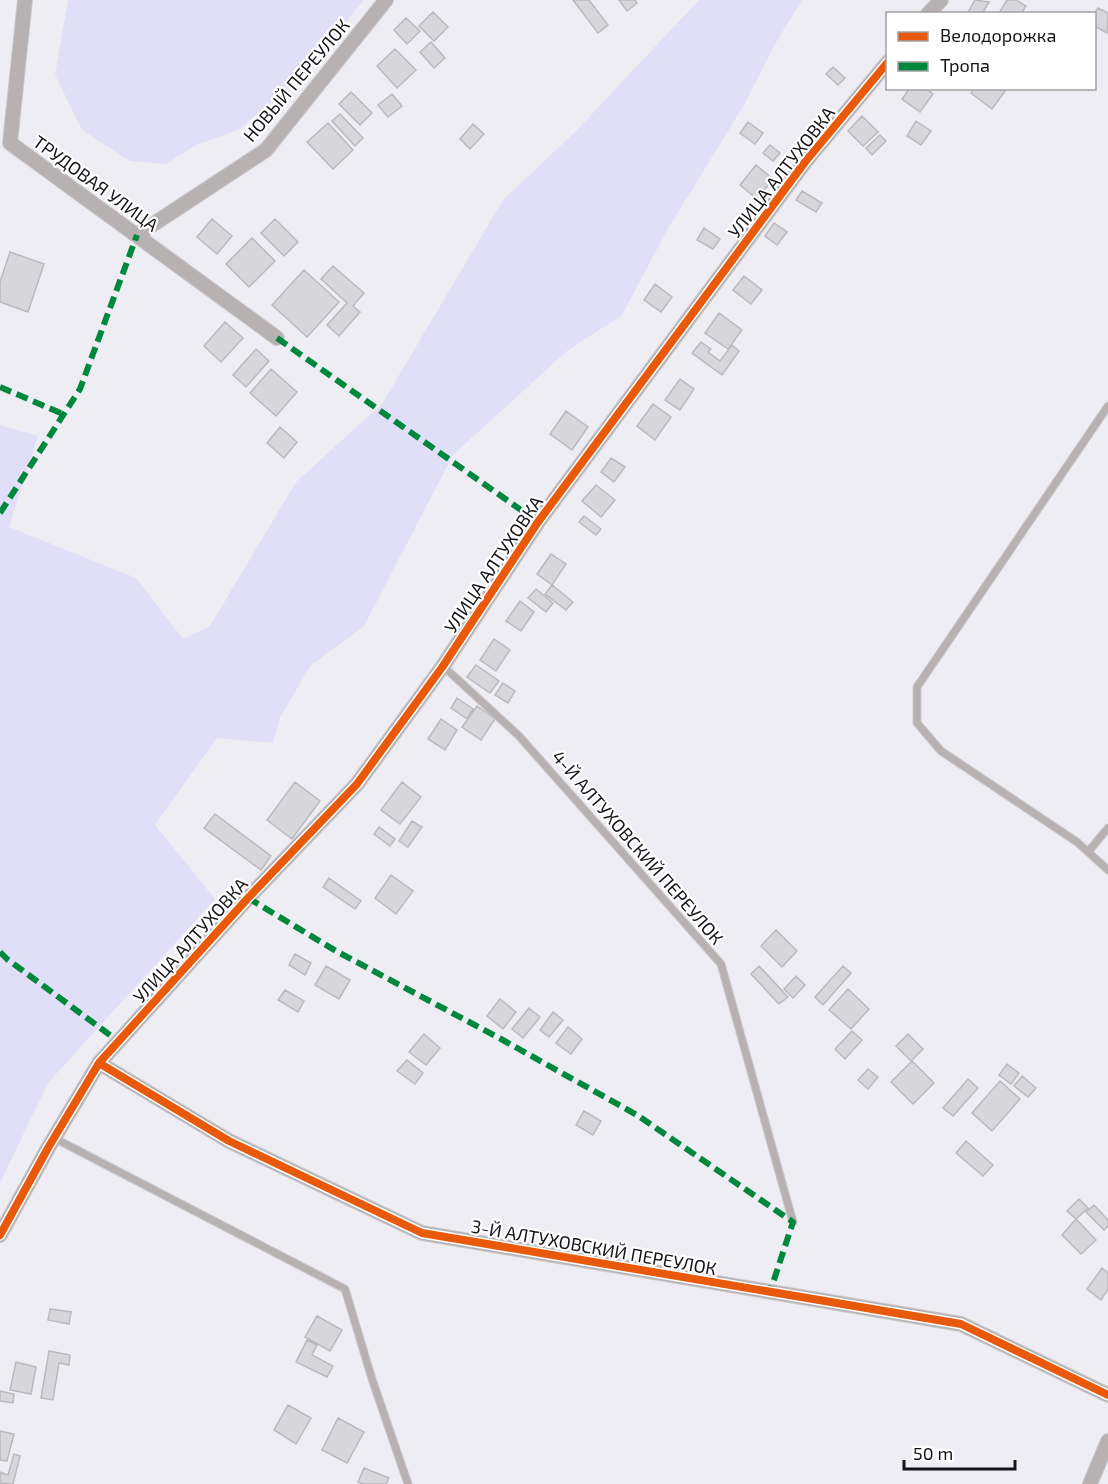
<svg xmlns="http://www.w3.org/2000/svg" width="1108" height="1484" font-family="'Exo 2',sans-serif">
	<rect width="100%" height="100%" fill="#ededf3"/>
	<path fill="#e1dff7" d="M68 0H364L331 40 273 100 238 130 196 145 166 164 130 161 82 130 55 75Z
		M699 0H802L775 44 744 105 666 232 622 315 567 351 453 455 364 626 310 666 280 718 273 743 217 738 155 825 215 899 48 1083 0 1183V425L38 436 9 527 136 578 183 639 210 626 296 482 382 404 503 200 575 132Z"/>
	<path fill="#d6d6db" stroke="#b9b9be" stroke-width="1.5" d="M573 0H589L608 25 598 33Z
		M619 0H635L637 3 627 11Z
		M975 0 989 2 982 14H967Z
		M1007 0H1016L1026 6 1021 14 999 13Z
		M1098 8 1108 13 1107 33 1094 26V14Z
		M433 12 448 27 434 41 419 26Z
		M406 18 420 31 407 44 394 30Z
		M431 42 445 58 434 68 420 52Z
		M395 49 416 70 397 88 377 66Z
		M833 67 845 78 838 85 826 74Z
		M910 88H925L933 94 920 112 902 99Z
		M974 88H1002L1005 91 992 109 971 93Z
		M351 92 372 113 360 125 339 104Z
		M392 94 402 106 388 117 378 105Z
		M340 114 363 138 355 146 332 121Z
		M862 116 878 132 863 146 848 131Z
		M916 121 931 131 921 145 907 136Z
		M748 122 763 133 755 144 740 133Z
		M328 123 353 150 333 169 307 142Z
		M473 124 484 134 470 149 460 139Z
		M880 135 886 141 872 155 866 148Z
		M770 145 780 153 773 161 763 153Z
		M756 165 773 179 757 199 740 185Z
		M802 191 822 203 816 212 796 200Z
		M212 219 232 236 217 254 197 237Z
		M275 219 298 242 284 256 261 233Z
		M774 223 787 232 777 245 765 236Z
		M704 228 720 239 713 249 697 240Z
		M252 238 275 261 249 287 226 264Z
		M10 252 44 264 28 312 0 302V282Z
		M333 266 364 293 353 306 360 312 339 336 327 325 347 303 321 279Z
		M304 270 339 302 307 337 272 305Z
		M744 276 762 290 751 304 733 290Z
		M655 284 672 297 661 312 644 300Z
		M719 313 742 330 728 349 705 333Z
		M225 322 243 338 221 362 204 346Z
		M701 342 711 349 708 352 720 361 732 345 739 351 722 375 692 353Z
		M256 349 269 361 246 387 233 375Z
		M271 369 297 392 276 416 250 393Z
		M680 379 694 389 680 410 665 400Z
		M653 404 671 417 655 440 637 426Z
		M566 411 588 427 572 450 550 434Z
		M280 427 297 442 284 458 267 443Z
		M611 458 625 467 614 482 601 472Z
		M596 485 615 500 601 517 582 501Z
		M584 516 601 529 596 535 579 522Z
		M551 554 566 564 552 585 537 574Z
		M552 585 573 602 566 610 545 594Z
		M536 589 553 603 546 612 528 598Z
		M520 601 534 612 521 631 506 621Z
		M494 639 510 650 496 671 480 660Z
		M476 665 499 681 490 693 467 677Z
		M503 683 515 691 508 703 495 695Z
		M457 698 473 709 467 719 451 708Z
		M477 706 495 719 481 740 462 727Z
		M441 719 457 730 445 750 428 739Z
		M295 782 320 801 292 839 267 820Z
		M402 782 421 797 400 824 381 810Z
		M215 814 271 856 261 870 204 828Z
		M412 821 422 827 408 847 399 841Z
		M379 827 395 839 390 846 374 834Z
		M391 875 413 891 396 914 375 898Z
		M329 878 361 901 355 909 323 887Z
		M776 930 797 951 782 967 761 946Z
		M295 954 311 963 305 975 289 965Z
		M326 966 350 980 339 999 315 985Z
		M759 966 788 997 779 1004 751 974Z
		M843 966 851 973 823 1005 815 997Z
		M796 976 805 985 793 998 784 989Z
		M848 989 869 1009 851 1029 829 1010Z
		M285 990 304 1001 298 1012 278 1000Z
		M500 999 516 1012 503 1029 487 1016Z
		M529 1008 540 1017 523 1038 512 1029Z
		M553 1012 563 1020 549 1037 540 1030Z
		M568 1027 582 1039 571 1054 556 1043Z
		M852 1031 862 1040 845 1059 835 1049Z
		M424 1034 440 1048 426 1065 409 1052Z
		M908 1034 923 1049 911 1061 896 1046Z
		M407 1060 423 1073 415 1084 397 1071Z
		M912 1061 934 1083 913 1104 891 1082Z
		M1007 1064 1019 1073 1011 1084 999 1075Z
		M868 1069 878 1077 868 1089 858 1080Z
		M1022 1076 1036 1088 1028 1097 1014 1086Z
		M968 1079 978 1088 953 1116 943 1108Z
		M1000 1081 1020 1099 992 1131 972 1113Z
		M584 1111 601 1121 593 1135 576 1125Z
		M966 1141 993 1165 983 1176 956 1153Z
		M1079 1199 1088 1208 1076 1219 1067 1211Z
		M1094 1205 1108 1220V1226L1104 1230 1086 1212Z
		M1076 1219 1096 1240 1081 1254 1062 1235Z
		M1102 1268 1108 1273V1289L1101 1300 1087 1289Z
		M50 1309 71 1312 69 1324 48 1320Z
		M317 1316 342 1330 330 1351 305 1337Z
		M307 1340 317 1345 312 1355 333 1366 327 1377 296 1362Z
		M49 1351 70 1355 69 1365 59 1363 53 1400 41 1398Z
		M16 1362 36 1367 31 1394 10 1390Z
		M0 1391 14 1394 13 1403 0 1401Z
		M288 1405 311 1418 296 1444 274 1430Z
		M338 1418 364 1432 347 1463 322 1450Z
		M0 1431 14 1434 7 1461 0 1460Z
		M14 1454 20 1456 13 1484 0 1483V1472L8 1475Z
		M364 1468 389 1478 386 1484H363L358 1482Z"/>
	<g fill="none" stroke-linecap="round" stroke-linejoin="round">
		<g stroke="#cbcbcf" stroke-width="9">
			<path id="service" d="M1108 406 917 687V723L941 751 1077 842 1108 870
				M443 666 519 736 721 964 793 1222
				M1088 852 1108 828
				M54 1138 345 1289 372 1379 408 1484"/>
		</g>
		<g stroke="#cbcbcf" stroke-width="16">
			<path id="minor" d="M25 0 10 143 277 338
				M928 14 941 0
				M137 235 266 150 386 0
				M99 1063 229 1141 422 1233 961 1324 1108 1395
				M0 1235 48 1148 99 1063 248 898 357 784 443 666 538 522 805 162 888 62
				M1090 1484 1108 1441"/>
		</g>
		<use href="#service" stroke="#b7b1b2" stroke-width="7"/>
		<use href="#minor" stroke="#b7b1b2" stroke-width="14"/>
		<path stroke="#00873e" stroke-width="6" stroke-dasharray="12 6" stroke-linecap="butt" d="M277 338 538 522
			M0 387 63 414
			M0 513 80 389 137 235
			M248 898 336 951 501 1039 637 1115 793 1222 770 1292
			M0 952 7 959 118 1041"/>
		<g stroke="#fff" stroke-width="11">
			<path id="cycleway" d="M99 1063 229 1141 422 1233 961 1324 1108 1395
				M0 1235 48 1148 99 1063 248 898 357 784 443 666 538 522 805 162 888 62"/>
		</g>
		<use href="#cycleway" stroke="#e8590c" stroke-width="8"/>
	</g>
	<g text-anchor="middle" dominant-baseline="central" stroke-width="4.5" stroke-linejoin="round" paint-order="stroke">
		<g font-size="18" fill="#141418" stroke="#fff">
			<text transform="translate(296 80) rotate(-50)">НОВЫЙ ПЕРЕУЛОК</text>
			<text transform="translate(781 172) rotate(-52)">УЛИЦА АЛТУХОВКА</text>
			<text transform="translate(96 183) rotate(36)">ТРУДОВАЯ УЛИЦА</text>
			<text transform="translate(493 564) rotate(-56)">УЛИЦА АЛТУХОВКА</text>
			<text transform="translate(638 847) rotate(49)">4-Й АЛТУХОВСКИЙ ПЕРЕУЛОК</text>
			<text transform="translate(190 940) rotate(-48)">УЛИЦА АЛТУХОВКА</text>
			<text transform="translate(594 1247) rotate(10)">3-Й АЛТУХОВСКИЙ ПЕРЕУЛОК</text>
		</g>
	</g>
	<rect x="886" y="12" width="210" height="78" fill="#ffffff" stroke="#a1a1a3" stroke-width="1.5"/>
	<rect x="898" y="32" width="30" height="9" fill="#e8590c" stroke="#a1a1a3" stroke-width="1.5"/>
	<text x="940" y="42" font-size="18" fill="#141418">Велодорожка</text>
	<rect x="898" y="62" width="30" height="9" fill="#00873e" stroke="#a1a1a3" stroke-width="1.5"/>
	<text x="940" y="72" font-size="18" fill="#141418">Тропа</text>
	<path d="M904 1460v9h111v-9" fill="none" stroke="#141418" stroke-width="3"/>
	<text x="913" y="1460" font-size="18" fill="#141418" stroke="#ffffff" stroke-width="4.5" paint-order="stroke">50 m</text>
</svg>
